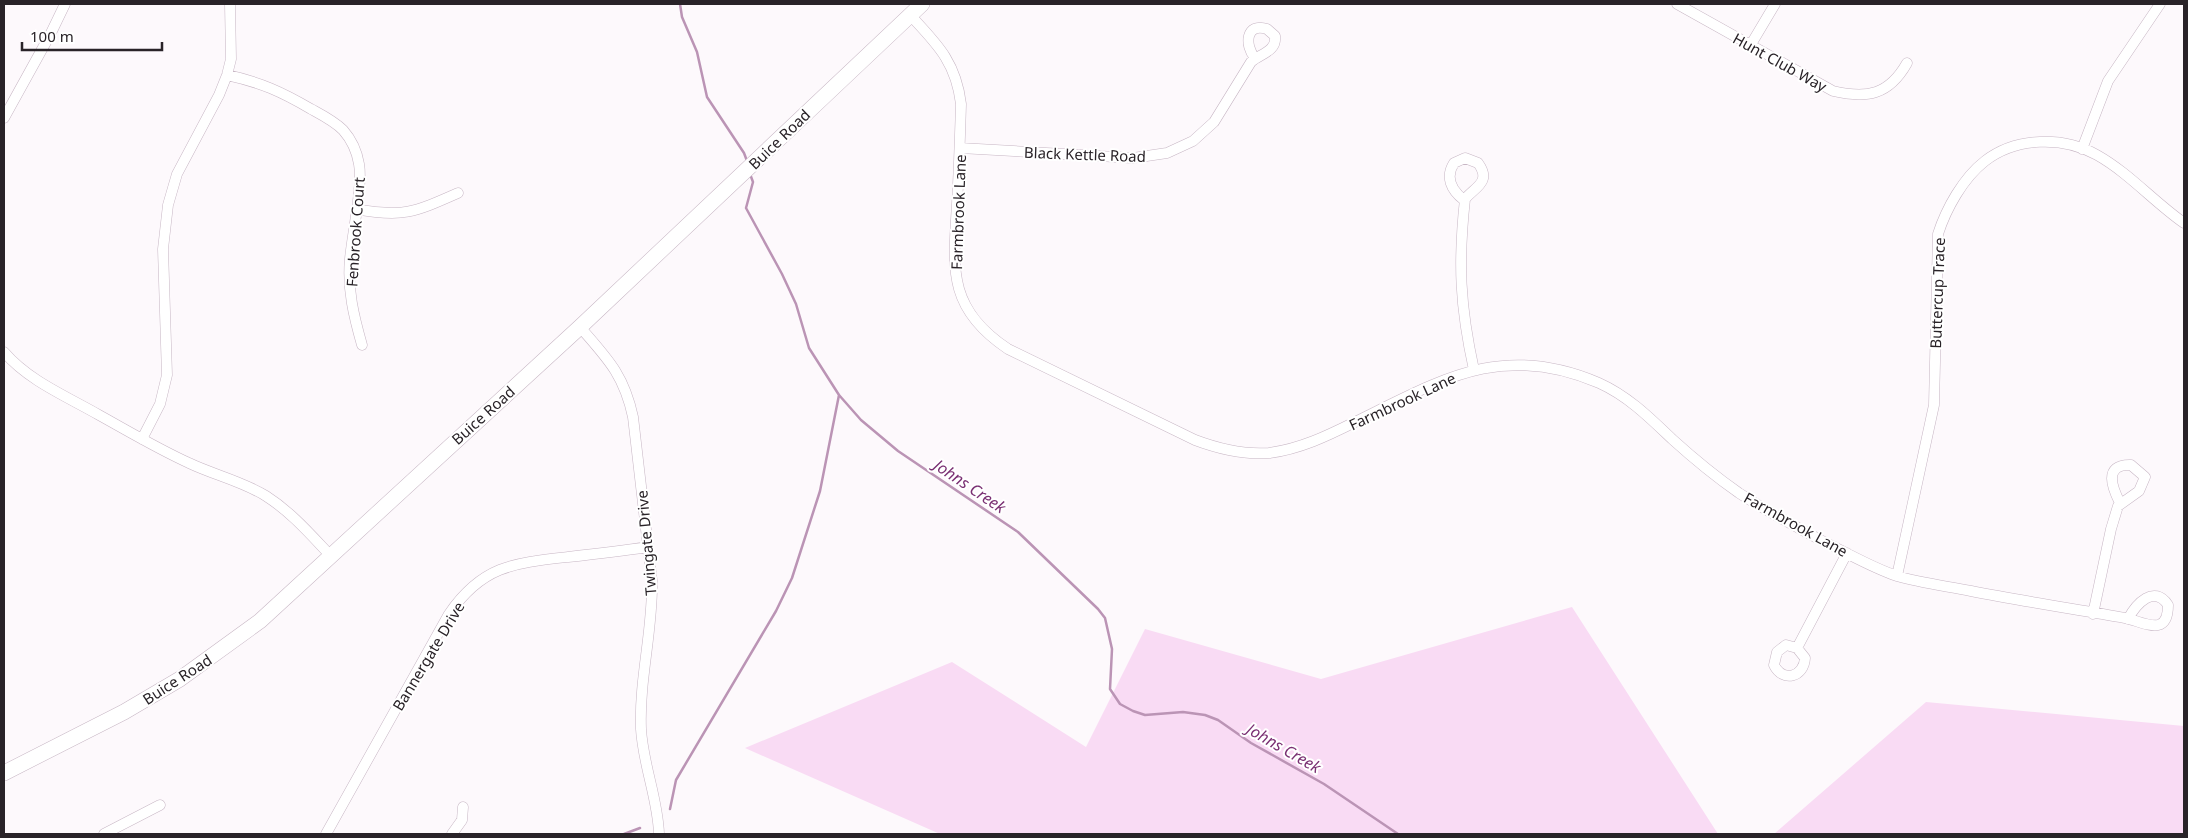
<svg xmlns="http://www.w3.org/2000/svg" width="2188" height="838" font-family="'Noto Sans',sans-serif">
	<rect width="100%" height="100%" fill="#fdf9fc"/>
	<path fill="#f9dbf4" d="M1572 607 1718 834H940L745 748 952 662 1086 747 1145 629 1321 679Z
		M1926 702 2184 726V834H1774Z"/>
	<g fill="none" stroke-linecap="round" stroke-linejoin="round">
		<path stroke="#bb94b5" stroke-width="2.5" d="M680 4 682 17 697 52 707 97 744 153 747 161
			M750 174 753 182 746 208 782 274 796 304 809 348 839 395 861 420 898 451 1018 532 1098 609 1105 618 1112 649 1110 689 1120 704 1133 711 1145 715 1183 712 1205 715 1218 720 1251 743 1324 784 1398 834
			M670 809 676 780 776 611 792 578 820 491 839 395
			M624 834 640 828"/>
		<g stroke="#c7b6c4" stroke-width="11">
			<path id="street" d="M1677 4 1833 91C1867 99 1889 95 1907 63
				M910 15C937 44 956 62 961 104 960 137 959 170 957 204 953 269 947 308 1008 349L1195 440C1219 449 1243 455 1269 453 1300 449 1327 436 1355 422 1441 380 1502 341 1599 383 1628 396 1650 418 1672 439 1693 458 1716 477 1739 493 1768 512 1798 528 1828 544 1851 555 1873 568 1897 576 1921 583 1946 586 1971 591 2022 601 2074 609 2125 618 2144 622 2168 638 2168 605 2154 584 2136 604 2128 619
				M1750 46 1775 4
				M227 75C260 82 282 92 311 109 322 115 334 121 343 130 351 139 357 152 359 164 363 186 352 235 350 259 347 289 354 317 362 345
				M4 118 51 33 65 4
				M960 148 1133 158 1167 153 1193 141 1214 122 1251 62C1259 54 1277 52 1275 36L1267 29C1246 22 1244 45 1255 58
				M2082 149 2108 81 2160 4
				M1464 200C1451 190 1445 177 1454 163L1465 158 1478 163C1492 182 1475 187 1465 199 1458 263 1460 307 1474 370
				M356 209C403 218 415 212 458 193
				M580 327C608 359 624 375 633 417L652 581C653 630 639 679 641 729 643 765 658 799 659 834
				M4 352C29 381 66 396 99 415 128 431 158 449 189 463 214 475 242 481 266 496 291 512 310 534 330 555
				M142 439 160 404 167 375 163 249 168 205 177 174 219 95 227 75 231 59 230 4
				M1897 576 1934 405 1938 234C1946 209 1963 178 1985 161 2016 137 2063 136 2097 155 2129 173 2154 202 2184 223
				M2093 614 2111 529 2118 506 2139 491 2145 477 2131 465C2102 464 2113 489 2120 503
				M1797 648 1786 645 1777 652 1774 665C1783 683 1804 677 1805 658L1797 648 1847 553
				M104 834 160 805
				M326 834 449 614C482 566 513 563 568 557 595 554 621 551 648 547
				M452 834 462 820 463 807"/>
		</g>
		<g stroke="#c7b6c4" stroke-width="16">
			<path id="secondary" d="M4 773 124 712 180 679 260 621 580 327 922 4"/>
		</g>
		<use href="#street" stroke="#fff" stroke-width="10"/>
		<use href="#secondary" stroke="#fff" stroke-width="15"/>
	</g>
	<g text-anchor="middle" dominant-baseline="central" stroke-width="4" stroke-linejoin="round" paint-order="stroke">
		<g font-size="15" fill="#292328" stroke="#fff">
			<text transform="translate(1780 62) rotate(29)">Hunt Club Way</text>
			<text transform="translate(779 139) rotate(-44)">Buice Road</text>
			<text transform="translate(1085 154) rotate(2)">Black Kettle Road</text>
			<text transform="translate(958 212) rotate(-88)">Farmbrook Lane</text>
			<text transform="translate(355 232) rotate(-86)">Fenbrook Court</text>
			<text transform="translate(1937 293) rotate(-88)">Buttercup Trace</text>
			<text transform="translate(1402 401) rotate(-25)">Farmbrook Lane</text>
			<text transform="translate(483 415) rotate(-42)">Buice Road</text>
			<text transform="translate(1796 524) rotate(29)">Farmbrook Lane</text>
			<text transform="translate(646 543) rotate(-95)">Twingate Drive</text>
			<text transform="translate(428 656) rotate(-59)">Bannergate Drive</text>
			<text transform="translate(177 679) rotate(-33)">Buice Road</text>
		</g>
		<g font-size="16" font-style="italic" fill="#7a3073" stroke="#fff">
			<text transform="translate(970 486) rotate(34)">Johns Creek</text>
			<text transform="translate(1284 748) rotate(30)">Johns Creek</text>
		</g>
	</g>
	<rect width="2188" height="838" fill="none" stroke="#292328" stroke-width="10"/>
	<path d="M22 42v8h140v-8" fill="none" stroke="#292328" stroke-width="2.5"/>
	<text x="30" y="42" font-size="15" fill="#292328" stroke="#ffffff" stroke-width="4" paint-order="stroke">100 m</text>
</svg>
